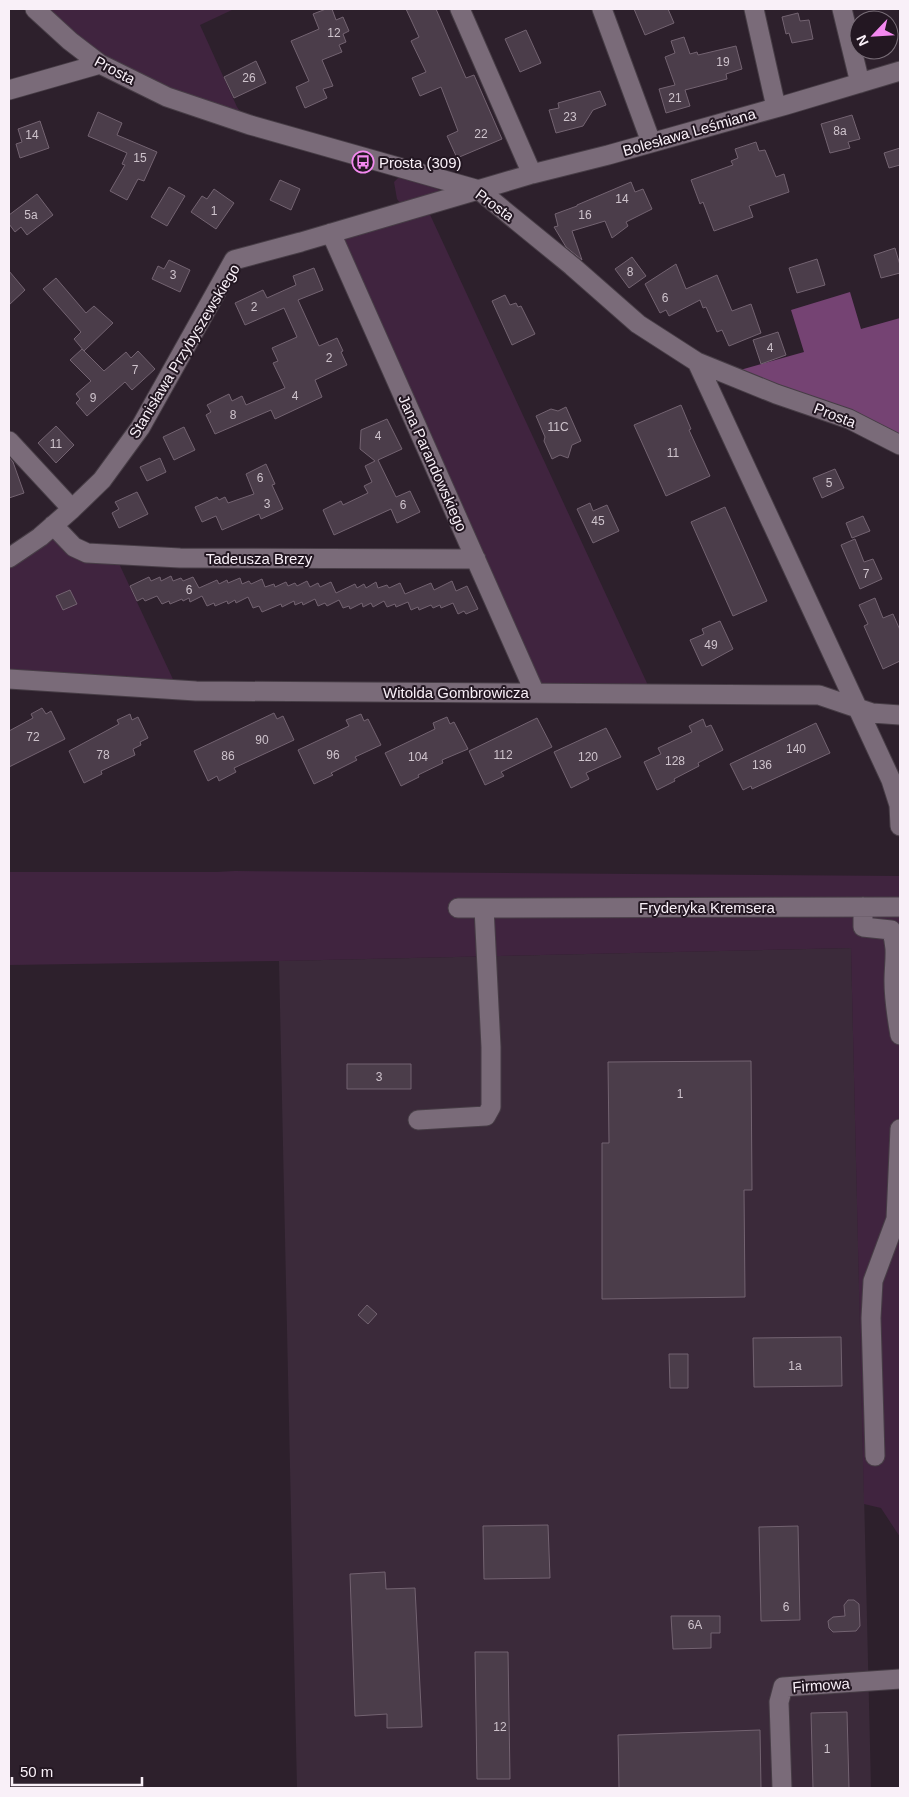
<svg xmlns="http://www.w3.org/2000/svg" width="909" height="1797" font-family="Arial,sans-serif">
	<rect width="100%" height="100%" fill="#2d202c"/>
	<path fill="#3b2a3a" d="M851 948 871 1788H297L279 961Z"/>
	<path fill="#40243f" d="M35 9H234L200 25 237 107 250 125 100 64Z
		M403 176 438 189 440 193 401 204 397 199 394 182 399 177Z
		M426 206 652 694 535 693 331 233Z
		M53 525 74 547 115 555 178 690 9 679V558Z
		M235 871 900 876V1537L881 1508 864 1504 851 948 279 961 9 965V872H217Z"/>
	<path fill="#754373" d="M850 292 861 329 900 318V445L726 374 804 352 791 310Z"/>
	<path fill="#4b3d4a" stroke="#736371" d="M326 9H332L336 20 343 17 349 31 343 34 346 42 339 45 342 52 322 60 333 86 323 89 327 98 305 108 296 87 309 81 291 41 319 29 313 14Z
		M406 9H436L466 78 474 75 502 139 457 158 447 136 458 131 441 87 420 96 412 78 426 72 411 41 419 37Z
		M634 9H668L674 23 645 35Z
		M798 13 800 21 809 20 813 39 792 43 789 33 786 34 782 17Z
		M526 30 541 63 520 72 505 39Z
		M684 37 690 54 697 52 698 55 736 46 742 69 726 74 727 79 685 90 690 106 666 113 659 89 675 85 665 57 675 53 671 41Z
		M256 61 266 83 234 98 224 77Z
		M600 91 606 105 593 110 583 126 556 133 549 110 559 108 558 103Z
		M98 112 122 123 117 135 157 152 144 181 138 179 127 200 110 191 125 165 122 164 127 153 88 136Z
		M852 115 860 139 848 142 850 148 830 153 821 124Z
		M40 121 49 148 20 158 16 144 22 142 18 129Z
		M756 142 759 151 765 150 776 177 784 174 789 192 749 206 753 217 714 231 703 202 700 204 691 180 733 165 731 161 738 158 735 149Z
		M900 148V165L889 168 884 153Z
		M280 180 300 189 291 210 270 200Z
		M631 182 635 192 643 189 652 209 626 222 628 226 612 238 605 221 572 231 582 260 566 247 554 227 558 226 555 214 577 206V205Z
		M169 187 185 196 167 226 151 217Z
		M214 189 234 203 216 229 191 212 202 196 207 199Z
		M37 194 53 215 27 235 21 227 15 232 9 224V215Z
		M895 248 900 265V273L881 278 874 255Z
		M632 257 646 276 629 288 615 269Z
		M817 259 825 285 797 293 789 268Z
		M169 260 190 270 180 292 152 279 158 266 164 269Z
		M676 264 686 289 717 275 732 311 751 304 761 333 729 346 722 330 717 332 706 307 703 308 700 300 669 316 666 310 660 313 645 284Z
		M314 268 323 290 298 300 319 346 337 338 343 351 341 352 347 365 315 380 322 397 275 419 271 410 215 434 206 415 211 412 207 405 229 394 232 401 242 396 246 405 285 388 273 363 278 361 272 348 297 337 284 308 245 325 235 303 263 290 267 298 296 285 293 276Z
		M9 271 25 290 9 305Z
		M56 278 86 313 94 306 113 323 84 351 74 339 81 332 43 289Z
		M505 295 510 305 516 303 518 307 521 306 535 334 512 345 492 301Z
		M778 332 786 355 761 364 753 340Z
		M82 349 104 371 126 352 131 358 138 351 155 369 132 390 125 382 87 416 76 403 80 399 76 394 91 381 70 360Z
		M681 405 691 429 689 430 710 476 666 496 634 425Z
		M566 407 581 441 572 445 568 458 560 455 552 459 544 441 545 437 536 416 551 409 558 411Z
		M387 419 402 449 378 460 396 497 410 491 420 512 397 523 391 509 334 535 323 510 341 501 343 505 368 493 364 486 372 482 365 466 375 461 360 449 361 430Z
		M56 426 74 445 56 463 38 443Z
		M184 427 195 450 174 460 163 437Z
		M9 457 13 462 24 493 9 498Z
		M160 458 166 472 147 481 140 467Z
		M266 464 275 484 272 485 283 509 261 519 259 514 222 530 216 516 202 522 195 507 217 497 219 500 225 497 228 503 254 494 246 474Z
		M835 469 844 488 822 498 813 478Z
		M137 492 148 514 119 528 112 513 119 509 115 502Z
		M590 503 593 511 607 505 619 531 593 543 577 509Z
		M725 507 767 601 733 616 691 522Z
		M863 516 870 531 852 538 846 523Z
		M855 539 864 562 873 559 882 579 860 589 841 545Z
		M171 576 173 581 181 578 183 581 193 577 199 588 217 580 219 584 227 580 228 583 240 578 242 584 249 581 251 584 262 579 265 587 274 584 275 587 286 582 288 586 295 583 297 586 307 581 310 587 318 583 320 587 331 582 336 593 355 584 357 588 364 584 366 588 376 582 378 588 387 585 389 588 400 583 405 594 431 583 434 590 452 581 456 591 467 586 478 609 466 614 464 611 458 614 453 603 441 608 440 605 433 608 431 605 419 610 418 607 411 610 408 602 396 607 395 604 387 607 384 601 373 607 371 603 363 607 362 603 350 609 349 606 343 608 339 600 327 606 325 603 318 606 315 599 303 605 302 602 295 605 294 601 282 607 281 604 262 612 259 606 253 608 248 597 236 603 235 600 228 604 227 601 215 606 214 603 207 606 202 596 190 602 189 598 183 601 182 599 170 604 169 601 162 604 157 596 145 601 143 598 137 601 130 586 149 577 151 581 160 577 161 581Z
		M70 590 77 604 63 610 56 596Z
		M875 598 883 618 893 614 900 630V661L883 669 864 626 868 624 859 605Z
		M720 621 733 649 702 666 690 640 704 634 702 629Z
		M42 708 46 714 51 711 65 739 9 767V731L33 718 31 714Z
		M274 713 277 719 283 716 294 740 234 768 236 772 219 781 217 776 208 781 194 751Z
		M130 714 132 720 138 717 148 738 140 742 141 745 133 749 135 755 101 771 102 774 84 783 69 751 119 724 117 720Z
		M361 714 364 721 368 719 381 745 355 757 357 760 331 773 333 775 314 784 298 750 349 726 346 720Z
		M447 717 450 724 454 722 468 749 442 760 443 763 418 775 419 777 401 786 385 753 435 729 433 723Z
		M537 718 552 747 501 772 504 776 485 785 469 751Z
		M703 719 706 727 711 725 723 750 698 763 699 766 674 779 675 781 657 790 644 762 661 754 658 748 692 732 689 726Z
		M816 723 830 753 752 789 751 786 743 790 730 764Z
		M606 728 621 757 586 773 589 779 571 788 554 752Z
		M751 1061 752 1190H744L745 1297 602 1299V1143H609L608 1062Z
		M347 1064H411V1089H347Z
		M367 1305 377 1314 368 1324 358 1315Z
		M841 1337 842 1386 754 1387 753 1338Z
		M669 1354H688V1388H670Z
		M548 1525 550 1578 484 1579 483 1526Z
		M798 1526 800 1620 761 1621 759 1527Z
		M385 1572 386 1589 415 1588 422 1727 387 1728V1714L355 1716 350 1574Z
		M848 1600H854L859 1604 860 1626 856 1631 833 1632 829 1628 828 1621 833 1617 845 1616 844 1605Z
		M671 1616H720V1633H711V1648L673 1649Z
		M475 1652H508L510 1779H477Z
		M847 1712 849 1788H813L811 1713Z
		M760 1730 761 1788H619L618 1735Z"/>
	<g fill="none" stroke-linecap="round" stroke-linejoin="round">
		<g stroke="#473d46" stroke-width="21">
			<path id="minor" d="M35 9 70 41 100 64 167 97 250 125 479 190 572 266 638 324 697 362 776 394 849 419 900 445
				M460 9 532 174
				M602 9 651 142
				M754 9 776 107
				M842 9 860 83
				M9 90 100 64
				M331 233 535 693
				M697 362 891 780 899 805 900 826
				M9 441 72 509
				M53 525 74 547 87 553 180 558 476 559
				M9 558 40 537 72 509 102 480 140 428 234 260 301 242 532 174 608 155 786 105 900 71
				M9 679 196 691 819 695 872 713 900 715
				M863 907V927L891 930C898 948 894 962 894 981 894 999 897 1018 900 1035
				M458 908 900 907
				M418 1120 486 1116 491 1107V1047L484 908
				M875 1456 871 1318 873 1281 896 1219 900 1129
				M782 1788 779 1702 783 1687 900 1679"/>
		</g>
		<use href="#minor" stroke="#7a6b79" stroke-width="19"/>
	</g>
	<defs>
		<g id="bus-ring" transform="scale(1.125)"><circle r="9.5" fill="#231722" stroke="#f489f0" stroke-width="1.5"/><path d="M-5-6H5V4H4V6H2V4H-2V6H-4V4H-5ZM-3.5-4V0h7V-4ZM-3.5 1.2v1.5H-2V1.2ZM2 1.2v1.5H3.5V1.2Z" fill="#f489f0"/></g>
	</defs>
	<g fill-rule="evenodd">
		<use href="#bus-ring" x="363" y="162"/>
	</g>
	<g text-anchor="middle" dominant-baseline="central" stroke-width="4" stroke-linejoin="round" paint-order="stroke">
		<g font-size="12" fill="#cec3cc">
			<text x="334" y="33">12</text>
			<text x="723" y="62">19</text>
			<text x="249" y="78">26</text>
			<text x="675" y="98">21</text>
			<text x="570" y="117">23</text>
			<text x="840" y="131">8a</text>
			<text x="481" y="134">22</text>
			<text x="32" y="135">14</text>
			<text x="140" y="158">15</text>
			<text x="622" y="199">14</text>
			<text x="214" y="211">1</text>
			<text x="31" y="215">5a</text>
			<text x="585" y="215">16</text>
			<text x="630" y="272">8</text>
			<text x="173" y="275">3</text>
			<text x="665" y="298">6</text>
			<text x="254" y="307">2</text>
			<text x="770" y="348">4</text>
			<text x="329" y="358">2</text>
			<text x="135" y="370">7</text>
			<text x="295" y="396">4</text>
			<text x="93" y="398">9</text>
			<text x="233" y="415">8</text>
			<text x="558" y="427">11C</text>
			<text x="378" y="436">4</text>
			<text x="56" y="444">11</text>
			<text x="673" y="453">11</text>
			<text x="260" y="478">6</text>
			<text x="829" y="483">5</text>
			<text x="267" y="504">3</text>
			<text x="403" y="505">6</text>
			<text x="598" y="521">45</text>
			<text x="866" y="574">7</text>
			<text x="189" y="590">6</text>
			<text x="711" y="645">49</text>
			<text x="33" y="737">72</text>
			<text x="262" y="740">90</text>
			<text x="796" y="749">140</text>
			<text x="103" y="755">78</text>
			<text x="333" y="755">96</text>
			<text x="503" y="755">112</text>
			<text x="228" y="756">86</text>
			<text x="418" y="757">104</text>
			<text x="588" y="757">120</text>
			<text x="675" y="761">128</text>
			<text x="762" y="765">136</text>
			<text x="379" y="1077">3</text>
			<text x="680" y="1094">1</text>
			<text x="795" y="1366">1a</text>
			<text x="786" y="1607">6</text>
			<text x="695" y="1625">6A</text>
			<text x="500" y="1727">12</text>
			<text x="827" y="1749">1</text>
		</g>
		<g font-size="15" fill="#f9f0f8" stroke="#231722">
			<text transform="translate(115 70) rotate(28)">Prosta</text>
			<text transform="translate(689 132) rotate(-16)">Bolesława Leśmiana</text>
			<text transform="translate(495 205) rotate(36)">Prosta</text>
			<text transform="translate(184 351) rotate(-59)">Stanisława Przybyszewskiego</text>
			<text transform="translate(835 415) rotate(21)">Prosta</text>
			<text transform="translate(433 463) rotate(66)">Jana Parandowskiego</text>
			<text x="259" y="558">Tadeusza Brezy</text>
			<text x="456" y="692">Witolda Gombrowicza</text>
			<text x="707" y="907">Fryderyka Kremsera</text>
			<text transform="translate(821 1685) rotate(-4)">Firmowa</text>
		</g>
		<g font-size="15" fill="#f9f0f8" stroke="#231722" text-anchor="start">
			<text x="379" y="162">Prosta (309)</text>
		</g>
	</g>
	<rect width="909" height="1797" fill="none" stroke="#f9f0f8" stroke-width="20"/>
	<g transform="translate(874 35) rotate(245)"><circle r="24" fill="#231722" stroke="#796e78"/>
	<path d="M0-4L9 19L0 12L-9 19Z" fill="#f489f0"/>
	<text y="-8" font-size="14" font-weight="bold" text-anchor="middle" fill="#f9f0f8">N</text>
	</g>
	<path d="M12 1777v8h130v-8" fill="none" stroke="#f9f0f8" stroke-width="2.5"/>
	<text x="20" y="1777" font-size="15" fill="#f9f0f8" stroke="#231722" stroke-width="4" paint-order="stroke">50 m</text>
</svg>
